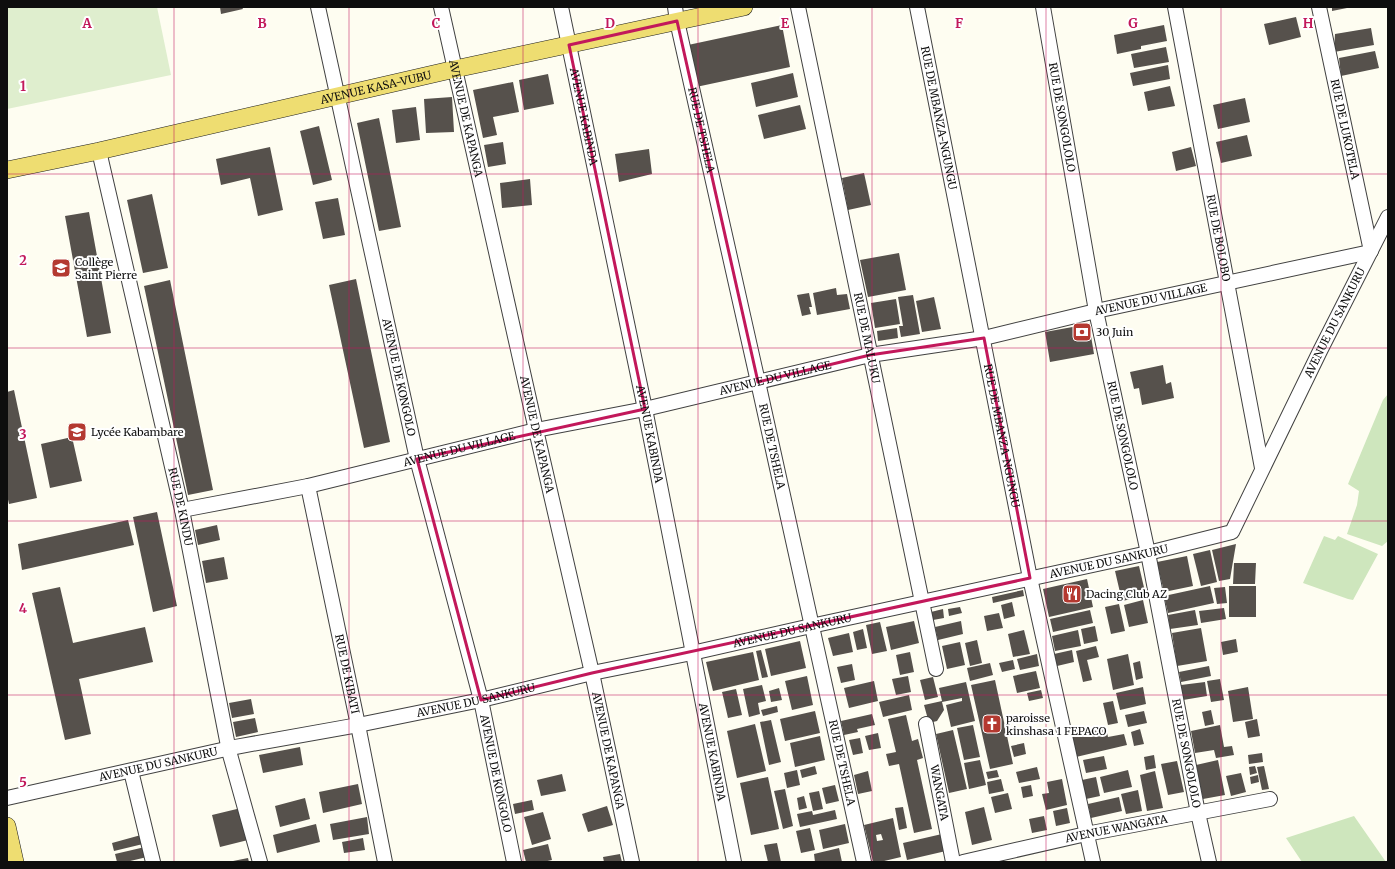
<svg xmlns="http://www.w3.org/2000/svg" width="1395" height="869" font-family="Merriweather,serif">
	<rect width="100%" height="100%" fill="#fefdf1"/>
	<path fill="#cee6bd" d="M1388 394V541L1382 546 1347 534 1357 505 1359 491 1348 484 1383 400Z
		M1324 536 1335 540 1338 536 1378 554 1353 600 1348 599 1303 583Z
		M1354 816 1386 862H1302L1286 838Z"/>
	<path fill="#dfeece" d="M7 7H157L171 75 7 109Z"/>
	<path fill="#56514c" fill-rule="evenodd" d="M220 7H242L243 9 221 14Z
		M1332 7H1347V8L1332 11Z
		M1296 17 1301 37 1269 45 1264 24Z
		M782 25 790 67 696 87 688 45Z
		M1164 25 1167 41 1141 46V49L1117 54 1114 35Z
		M1371 28 1374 45 1334 52 1335 34Z
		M1166 47 1169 62 1134 68 1131 54Z
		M1375 51 1379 68 1341 76 1339 58Z
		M1168 65 1170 79 1133 86 1130 73Z
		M793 73 798 97 756 107 751 83Z
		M548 74 554 104 524 110 519 80Z
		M513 82 519 112 493 117 497 135 483 138 473 90Z
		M1170 86 1175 106 1148 111 1144 92Z
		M452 97 454 132 426 133 424 99Z
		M1245 98 1250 122 1218 129 1213 105Z
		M800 105 806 129 764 139 758 115Z
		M416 107 420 140 396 143 392 110Z
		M379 118 401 227 379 231 357 123Z
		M319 126 332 180 313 185 300 131Z
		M1247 135 1252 156 1221 163 1216 142Z
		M503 142 506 164 488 167 484 145Z
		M270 147 283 210 258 216 250 178 221 185 216 159Z
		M1191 147 1196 166 1176 171 1172 152Z
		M649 149 652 174 619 182 615 154Z
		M864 173 871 205 848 210 842 178Z
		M530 179 532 205 502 208 500 183Z
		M152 194 168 268 143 273 127 200Z
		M338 198 345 235 323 239 315 202Z
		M89 212 111 333 87 337 65 216Z
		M899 253 906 290 868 297 860 260Z
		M356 279 390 442 364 448 329 285Z
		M170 280 213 490 188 495 144 286Z
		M836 288 837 295 847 294 850 309 817 315 813 293Z
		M809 293 812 307H809L811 314 802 316 797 295Z
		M913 295 920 334 901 337 899 326H903L898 297Z
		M934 297 941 329 922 332 916 301Z
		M896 299 900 324 875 328 871 303Z
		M1089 324 1094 354 1050 362 1045 332Z
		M897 328 898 338 878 341 877 331Z
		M1163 365 1166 384 1171 382 1174 398 1142 405 1139 388 1134 389 1130 372Z
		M14 390 37 498 9 504 7 495V392Z
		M72 437 82 481 50 488 41 444Z
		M157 512 177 606 153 612 133 517Z
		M128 520 134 545 22 570 18 544Z
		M217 525 220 540 198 545 195 530Z
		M1236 544 1230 579 1219 581 1212 550Z
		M1210 550 1217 582 1201 586 1193 554Z
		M1187 556 1193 586 1164 592 1157 562Z
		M224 557 228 579 206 583 202 561Z
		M1234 563H1256L1255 584H1233Z
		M1139 566 1146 596 1122 601 1115 571Z
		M1087 579 1093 607 1049 617 1043 589Z
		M1210 586 1214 603 1168 613 1164 596Z
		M1229 586H1256V617H1229Z
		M60 587 73 643 145 627 153 662 79 679 91 734 65 740 32 593Z
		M1225 587 1227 603 1217 604 1214 588Z
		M1023 590 1024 596 993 603 992 597Z
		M1143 600 1148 623 1129 627 1124 605Z
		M1012 602 1015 616 1004 619 1001 605Z
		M1119 604 1125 631 1111 634 1105 607Z
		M960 607 962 613 949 616 948 609Z
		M1224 608 1226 619 1201 623 1199 611Z
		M943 609 944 618 933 620 931 612Z
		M1090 610 1093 623 1053 632 1050 619Z
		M1195 610 1198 625 1170 629 1168 615Z
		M999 613 1003 628 987 631 984 616Z
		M914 621 919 643 891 650 886 627Z
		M961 621 963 634 938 640 935 627Z
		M880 622 887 651 872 654 866 625Z
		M1095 626 1098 641 1084 644 1081 629Z
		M1201 628 1207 661 1177 666 1172 633Z
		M863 629 867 648 857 650 853 632Z
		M1024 630 1030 654 1013 657 1008 634Z
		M1078 630 1081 646 1055 651 1052 636Z
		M849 633 853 652 833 656 828 638Z
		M1236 639 1238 652 1223 655 1221 642Z
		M977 640 982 663 970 666 965 643Z
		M800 641 806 668 771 676 765 649Z
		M960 642 965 665 947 669 942 646Z
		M1096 646 1099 657 1087 660 1092 680 1083 682 1076 651Z
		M761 650 768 677 762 678 756 651Z
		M1072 650 1074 662 1057 666 1054 654Z
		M753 652 759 680 713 691 706 662Z
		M910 652 914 672 900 675 896 655Z
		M1037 654 1039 666 1020 670 1017 659Z
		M1128 654 1134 685 1113 690 1107 659Z
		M1013 660 1015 669 1002 672 999 663Z
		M1140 661 1143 678 1136 680 1133 663Z
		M990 663 993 675 970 681 967 668Z
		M852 664 855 680 841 683 837 667Z
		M1209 666 1211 676 1181 682 1179 672Z
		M1036 671 1040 688 1017 693 1013 676Z
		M807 676 813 705 792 710 785 681Z
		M908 676 911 692 896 695 892 679Z
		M933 677 938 697 925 700 920 680Z
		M1220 679 1224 700 1211 702 1207 681Z
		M995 680 1013 764 990 769 971 685Z
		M874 681 878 701 849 708 844 688Z
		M966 682 975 721 951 727 946 705 962 701V698L942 702 944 710 937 721 929 723 924 705 942 701 939 688Z
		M1205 682 1207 696 1183 700 1181 685Z
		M762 685 766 701 758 703 760 714 749 717 743 689Z
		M1143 687 1146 704 1120 710 1116 693Z
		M1248 687 1253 719 1233 722 1228 691Z
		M779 688 782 700 771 702 769 691Z
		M736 689 742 715 728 718 722 692Z
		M1041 690 1043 698 1029 701 1027 693Z
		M909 695 912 710 883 717 879 702Z
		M251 699 254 714 232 718 229 703Z
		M1113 701 1118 723 1108 725 1103 703Z
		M777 706 778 712 763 716 761 710Z
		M1211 710 1214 724 1205 726 1202 712Z
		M815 711 820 733 785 741 780 719Z
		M1144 711 1147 723 1128 727 1125 715Z
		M872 714 875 725 857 729 858 732 844 735 841 721Z
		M906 715 912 741 918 739 923 758 917 760 932 829 914 833 899 764 889 766 886 754 896 752 888 719Z
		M255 718 258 732 236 737 233 722Z
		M1257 719 1260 736 1248 738 1245 722Z
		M771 720 781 762 769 765 760 722Z
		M755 724 766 771 737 778 727 731Z
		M973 725 980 757 964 760 957 728Z
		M1220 725 1224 747 1232 746 1234 755 1216 758 1214 750 1195 753 1191 731Z
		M1106 728 1108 737 1124 734 1127 745 1076 757 1071 736Z
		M1140 729 1144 744 1134 746 1131 732Z
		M953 730 967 789 949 793 936 734Z
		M878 733 881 748 869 750 865 736Z
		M820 736 825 760 795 767 790 743Z
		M860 738 863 753 853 755 849 740Z
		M1024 743 1026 754 1014 757 1011 746Z
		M300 747 303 765 263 773 259 755Z
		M1262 753 1263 762 1249 764 1248 755Z
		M1154 755 1156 768 1146 770 1144 757Z
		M1104 756 1107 769 1086 773 1083 760Z
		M980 760 986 785 969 789 964 763Z
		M1218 760 1225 795 1203 799 1196 765Z
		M1177 761 1184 792 1168 795 1161 764Z
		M815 766 817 774 802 778 800 770Z
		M1255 766 1257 773 1250 775 1249 767Z
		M1264 766 1269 789 1262 790 1257 767Z
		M1037 767 1040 779 1019 783 1016 772Z
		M797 770 800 785 787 788 784 773Z
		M997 770 999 777 988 779 986 772Z
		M1128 770 1132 787 1104 793 1100 777Z
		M868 771 872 791 858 794 854 775Z
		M1155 771 1163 808 1147 811 1140 775Z
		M1241 773 1246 792 1231 796 1226 776Z
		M562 774 566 791 541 796 537 780Z
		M1258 775 1259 782 1251 784 1250 777Z
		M768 777 779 829 751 835 740 783Z
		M1096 777 1100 796 1086 799 1082 780Z
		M1001 779 1004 791 989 794 987 782Z
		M1062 779 1067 805 1046 810 1042 794 1049 793 1047 782Z
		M358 784 362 804 323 813 319 792Z
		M835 785 839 801 826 804 822 788Z
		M1031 785 1033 796 1023 798 1021 787Z
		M785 789 793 826 783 829 774 791Z
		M1138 790 1142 811 1126 814 1121 794Z
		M819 791 823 809 813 811 809 793Z
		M1008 793 1012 809 995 813 991 797Z
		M804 796 807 808 799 810 797 798Z
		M1119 797 1122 811 1091 818 1088 804Z
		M305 798 310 819 280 827 275 806Z
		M532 800 534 810 515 814 513 804Z
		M607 806 613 825 588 832 582 814Z
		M903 807 907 828 899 830 895 808Z
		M984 807 992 840 972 845 965 812Z
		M241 808 248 840 220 847 212 815Z
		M1067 808 1070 823 1056 826 1053 811Z
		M835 810 837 819 800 827 797 814 812 811 813 815Z
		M543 812 551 839 532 845 524 817Z
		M1044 816 1047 830 1032 833 1029 819Z
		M367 817 369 834 333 840 330 824Z
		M893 818 901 857 880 862H873L864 825ZM881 834 883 840 877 841 876 835Z
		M316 824 320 842 277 853 273 835Z
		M845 824 849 843 823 849 819 830Z
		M810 828 815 850 801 853 796 831Z
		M942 834 946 851 907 860 903 843Z
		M141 835 143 844 114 851 112 843Z
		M363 838 365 850 344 853 342 842Z
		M777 843 781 862H768L764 845Z
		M548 844 552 860 543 862H526L523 850Z
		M145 847 147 857 126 862H117L115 854Z
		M839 848 842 862H815L814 854Z
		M620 854 622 862H604L603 857Z
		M248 858 249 862H233V861Z"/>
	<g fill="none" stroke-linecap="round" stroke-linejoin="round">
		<g stroke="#414141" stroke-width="16">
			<g id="minor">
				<path id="s1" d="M318 7 417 459 481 700 514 862"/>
				<path id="s2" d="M441 7 536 430 592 673 632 862"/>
				<path id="s3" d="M561 7 645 409 734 862"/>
				<path id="s4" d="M675 7 677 21 758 382 864 862"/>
				<path id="s5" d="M798 7 936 669"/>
				<path id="s6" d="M917 7 1030 578 1093 862"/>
				<path id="s7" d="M1043 7 1096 311 1148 553 1198 813 1209 862"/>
				<path id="s8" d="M1175 7 1262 468"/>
				<path id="s9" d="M1319 7 1371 251"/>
				<path id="s10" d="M99 151 182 510 229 751 260 862"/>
				<path id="s11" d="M308 486 358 725 385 862"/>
				<path id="s12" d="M182 510 308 486 536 430 645 409 870 355 984 338 1096 311 1370 252"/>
				<path id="s13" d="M926 724 953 862"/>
				<path d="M131 771 153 862"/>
				<path id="s14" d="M7 798 235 747 358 725 481 700 592 673 692 653 811 626 1148 553 1232 532 1320 351 1388 217"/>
				<path id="s15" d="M963 862 1086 834 1270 799"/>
			</g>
		</g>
		<g stroke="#1f1f1f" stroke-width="18">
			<g id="major">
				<path id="s16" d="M7 170 99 151 455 69 744 7"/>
				<path d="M7 826 15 862"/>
			</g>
		</g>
		<use href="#minor" stroke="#fff" stroke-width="14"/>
		<use href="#major" stroke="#eedd71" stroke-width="17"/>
	</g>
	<path fill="none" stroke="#c2185b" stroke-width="3" stroke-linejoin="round" d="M677 21 758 382 870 355 984 338 1030 578 592 673 481 700 417 459 645 409 569 45Z"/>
	<path fill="none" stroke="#c2185b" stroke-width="1" stroke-opacity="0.55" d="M174 7V862M349 7V862M523 7V862M698 7V862M872 7V862M1046 7V862M1221 7V862M7 174H1388M7 348H1388M7 521H1388M7 695H1388"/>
	<defs>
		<g id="school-square" transform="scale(1)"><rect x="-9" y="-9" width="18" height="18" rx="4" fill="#b43930" stroke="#fff"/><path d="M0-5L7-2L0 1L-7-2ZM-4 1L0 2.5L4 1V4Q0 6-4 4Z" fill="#fff"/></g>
		<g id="bank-square" transform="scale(1)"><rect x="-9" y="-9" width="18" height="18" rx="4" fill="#b43930" stroke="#fff"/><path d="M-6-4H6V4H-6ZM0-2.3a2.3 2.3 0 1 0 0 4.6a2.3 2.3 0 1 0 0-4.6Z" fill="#fff"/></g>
		<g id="restaurant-square" transform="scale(1)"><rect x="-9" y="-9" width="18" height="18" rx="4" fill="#b43930" stroke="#fff"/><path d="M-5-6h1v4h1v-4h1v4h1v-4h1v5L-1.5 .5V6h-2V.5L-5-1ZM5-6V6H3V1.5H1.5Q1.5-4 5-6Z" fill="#fff"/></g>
		<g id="church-square" transform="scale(1)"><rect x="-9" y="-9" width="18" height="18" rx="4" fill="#b43930" stroke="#fff"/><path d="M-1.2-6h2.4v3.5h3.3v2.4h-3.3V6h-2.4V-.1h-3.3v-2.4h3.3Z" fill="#fff"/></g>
	</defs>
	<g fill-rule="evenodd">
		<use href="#school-square" x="61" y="268"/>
		<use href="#bank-square" x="1082" y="332"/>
		<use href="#school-square" x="77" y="432"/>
		<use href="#restaurant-square" x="1072" y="594"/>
		<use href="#church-square" x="992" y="724"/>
	</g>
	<g text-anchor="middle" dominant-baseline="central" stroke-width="4" stroke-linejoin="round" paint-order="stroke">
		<g font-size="11" fill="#0e0e0e" stroke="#fff">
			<text stroke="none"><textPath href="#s16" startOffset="378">AVENUE KASA-VUBU</textPath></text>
			<text stroke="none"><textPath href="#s3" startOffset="112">AVENUE KABINDA</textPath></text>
			<text stroke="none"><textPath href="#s6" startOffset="113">RUE DE MBANZA-NGUNGU</textPath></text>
			<text stroke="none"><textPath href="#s7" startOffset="112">RUE DE SONGOLOLO</textPath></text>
			<text stroke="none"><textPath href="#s2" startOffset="114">AVENUE DE KAPANGA</textPath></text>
			<text stroke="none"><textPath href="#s9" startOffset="125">RUE DE LUKOTELA</textPath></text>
			<text stroke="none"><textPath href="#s4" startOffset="126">RUE DE TSHELA</textPath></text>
			<text stroke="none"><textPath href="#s8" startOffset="235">RUE DE BOLOBO</textPath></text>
			<text stroke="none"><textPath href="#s12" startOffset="992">AVENUE DU VILLAGE</textPath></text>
			<text stroke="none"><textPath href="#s14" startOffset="1487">AVENUE DU SANKURU</textPath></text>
			<text stroke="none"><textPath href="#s5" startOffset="338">RUE DE MALUKU</textPath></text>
			<text stroke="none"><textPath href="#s1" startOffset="379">AVENUE DE KONGOLO</textPath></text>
			<text stroke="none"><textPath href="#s12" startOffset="608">AVENUE DU VILLAGE</textPath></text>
			<text stroke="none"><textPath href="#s2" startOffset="438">AVENUE DE KAPANGA</textPath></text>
			<text stroke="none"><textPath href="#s3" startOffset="436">AVENUE KABINDA</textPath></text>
			<text stroke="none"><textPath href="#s6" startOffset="437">RUE DE MBANZA-NGUNGU</textPath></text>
			<text stroke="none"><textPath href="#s7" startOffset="436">RUE DE SONGOLOLO</textPath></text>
			<text stroke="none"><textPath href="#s4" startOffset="450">RUE DE TSHELA</textPath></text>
			<text stroke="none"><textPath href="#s12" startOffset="284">AVENUE DU VILLAGE</textPath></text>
			<text stroke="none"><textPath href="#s10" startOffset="365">RUE DE KINDU</textPath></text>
			<text stroke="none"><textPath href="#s14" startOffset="1127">AVENUE DU SANKURU</textPath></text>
			<text stroke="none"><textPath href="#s14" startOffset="803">AVENUE DU SANKURU</textPath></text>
			<text stroke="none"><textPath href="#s11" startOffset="192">RUE DE KIBATI</textPath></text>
			<text stroke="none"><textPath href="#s14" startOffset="479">AVENUE DU SANKURU</textPath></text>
			<text stroke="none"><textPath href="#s2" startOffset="762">AVENUE DE KAPANGA</textPath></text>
			<text stroke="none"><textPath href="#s3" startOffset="760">AVENUE KABINDA</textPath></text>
			<text stroke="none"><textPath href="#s7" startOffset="760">RUE DE SONGOLOLO</textPath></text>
			<text stroke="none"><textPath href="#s4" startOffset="774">RUE DE TSHELA</textPath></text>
			<text stroke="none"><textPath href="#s14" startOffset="155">AVENUE DU SANKURU</textPath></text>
			<text stroke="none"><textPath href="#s1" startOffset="787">AVENUE DE KONGOLO</textPath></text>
			<text stroke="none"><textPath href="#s13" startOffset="70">WANGATA</textPath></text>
			<text stroke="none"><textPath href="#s15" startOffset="157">AVENUE WANGATA</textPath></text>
		</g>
		<g font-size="11" fill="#0e0e0e" stroke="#fff" text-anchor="start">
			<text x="75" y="262">Collège<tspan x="75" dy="13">Saint Pierre</tspan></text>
			<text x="1096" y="332">30 Juin</text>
			<text x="91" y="432">Lycée Kabambare</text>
			<text x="1086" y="594">Dacing Club AZ</text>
			<text x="1006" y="718">paroisse<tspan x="1006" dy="13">kinshasa 1 FEPACO</tspan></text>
		</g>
	</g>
	<g font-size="13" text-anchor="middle" font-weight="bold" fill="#c2185b" stroke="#fff" stroke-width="4" stroke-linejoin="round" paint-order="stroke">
		<text x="87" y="28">A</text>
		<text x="262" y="28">B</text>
		<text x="436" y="28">C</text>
		<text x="610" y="28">D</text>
		<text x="785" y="28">E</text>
		<text x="959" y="28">F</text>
		<text x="1133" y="28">G</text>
		<text x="1308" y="28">H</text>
		<text x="23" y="91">1</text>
		<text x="23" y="265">2</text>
		<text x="23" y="439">3</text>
		<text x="23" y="613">4</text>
		<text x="23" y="787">5</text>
	</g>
	<rect width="1395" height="869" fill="none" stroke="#0e0e0e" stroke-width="16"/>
</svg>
